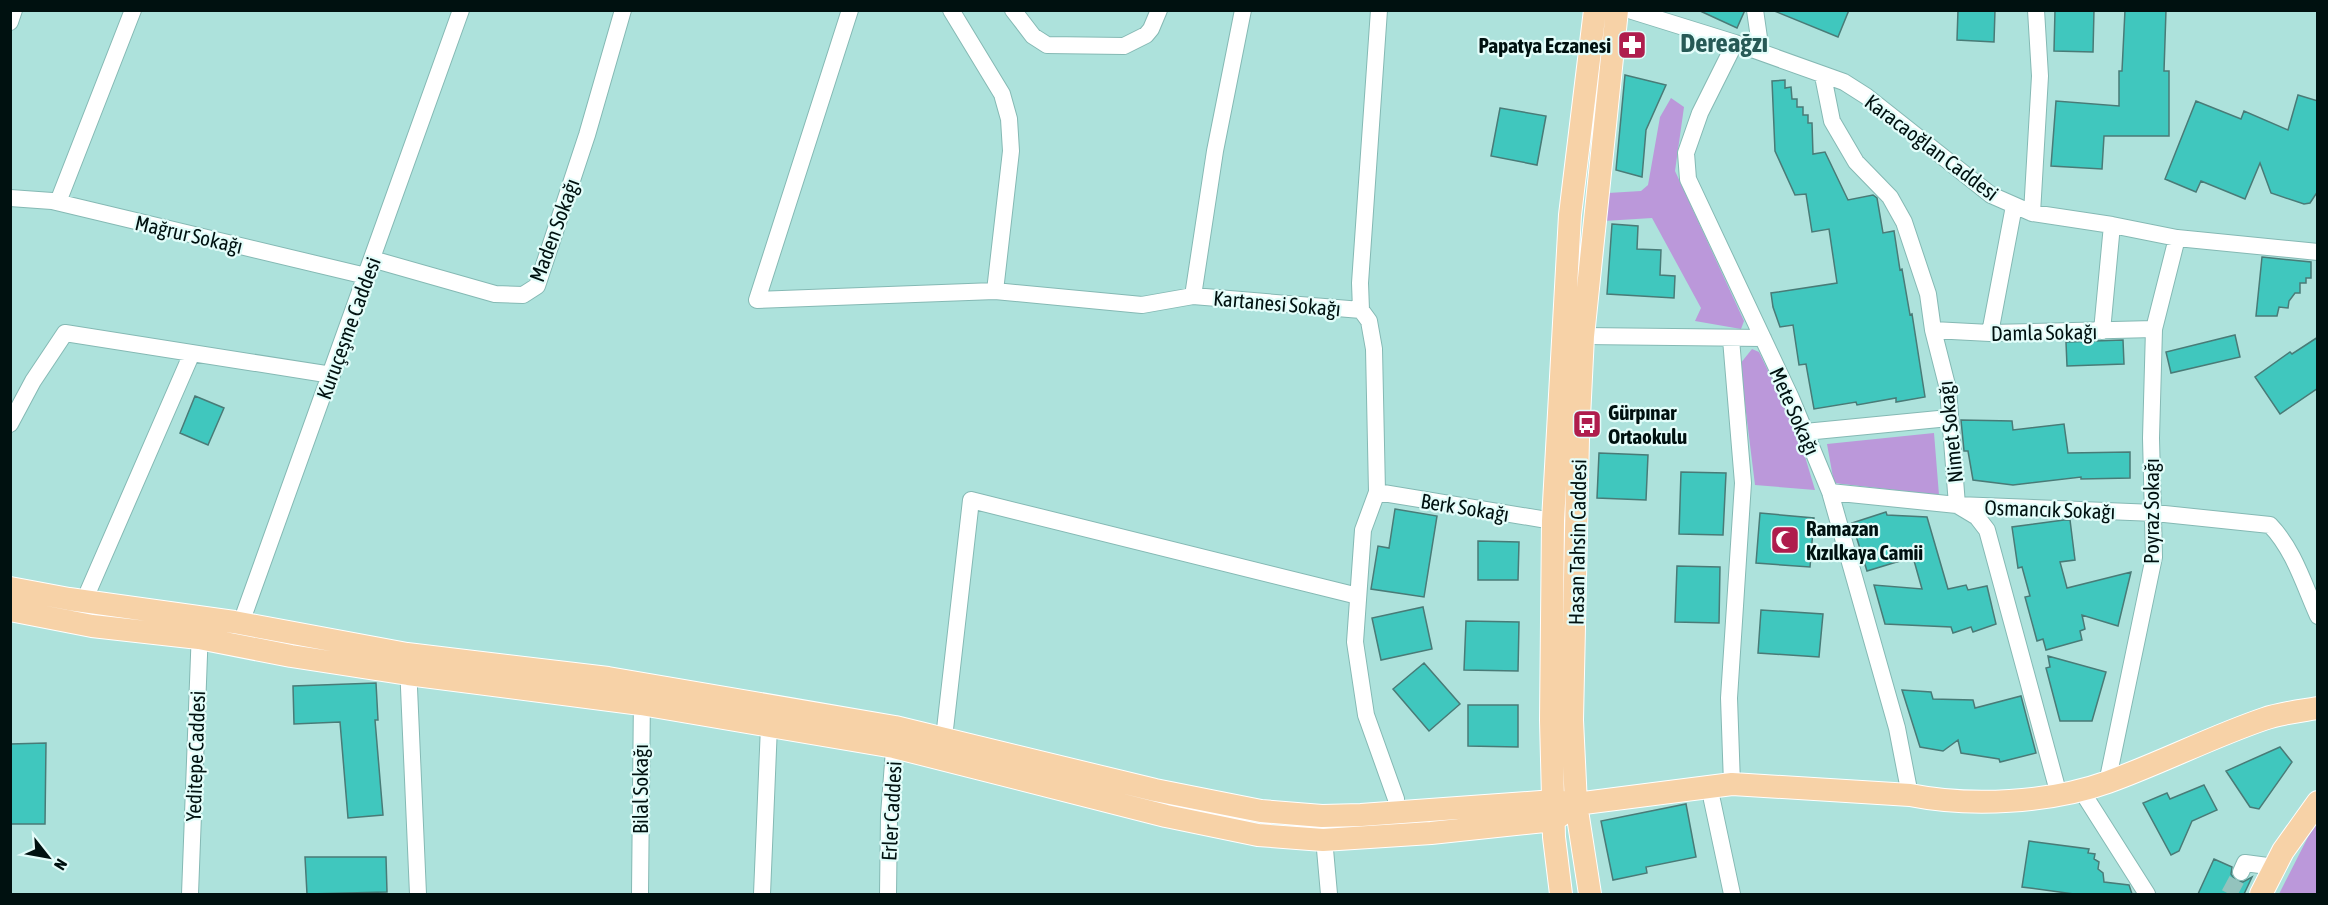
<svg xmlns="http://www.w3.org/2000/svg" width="2328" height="905" font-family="'Asap Condensed',sans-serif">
	<rect width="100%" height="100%" fill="#ade2dc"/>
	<path fill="#bb98da" d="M1671 98 1684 107 1675 171 1744 321 1741 329 1695 321 1701 308 1652 218 1604 221 1608 193 1641 191 1648 185 1660 117Z
		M1752 349 1759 352 1798 433 1815 490 1755 485 1740 364Z
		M1934 433 1939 495 1834 483 1827 444Z
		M2317 824V894H2279L2308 837Z"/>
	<path fill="#40c7be" stroke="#497b77" stroke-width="1.5" d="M1698 10H1745L1737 28Z
		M1772 10H1849L1838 37Z
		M1958 10H1995L1994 42 1957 40Z
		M2055 10H2094L2093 52 2054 51Z
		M2125 10H2166L2164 71H2169V136H2104L2102 169 2051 166 2056 101 2119 106V71H2122Z
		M1625 75 1666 85 1646 130 1642 177 1616 170Z
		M1785 80V88L1791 87 1792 99H1797V107H1803V115H1808V123H1812L1813 154 1825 152 1848 200 1873 195 1877 198 1883 233 1894 231 1900 270 1902 269 1910 315 1912 314 1925 397 1896 402V398L1857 405 1856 402 1814 409 1806 364 1799 365 1793 325 1780 327 1773 307 1771 293 1837 283 1829 229 1812 232 1806 194 1795 195 1775 151 1772 81Z
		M2298 95 2318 101V191L2310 203 2304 204 2271 193 2260 163 2245 199 2201 181 2196 192 2165 179 2196 101 2241 119 2244 111 2288 130Z
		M1500 108 1546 116 1537 165 1491 156Z
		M1612 224 1638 226 1637 249 1661 250 1660 275 1675 276 1674 298 1607 294Z
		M2262 257 2311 262V278H2306V283H2300V293H2295L2289 301 2288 308 2279 307 2277 316H2256Z
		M2235 335 2240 357 2171 373 2166 352Z
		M2318 337V388L2280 414 2255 377 2290 352 2292 354Z
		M2123 340 2124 364 2067 366 2066 342Z
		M195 396 224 408 208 445 180 433Z
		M1961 420 2012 421 2013 430 2064 424 2068 453 2130 452V478L2081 479V477L2013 485 1973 480 1968 451H1964Z
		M1599 453 1648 455 1646 500 1597 498Z
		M1681 472 1726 473 1723 535 1679 534Z
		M1395 509 1437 516 1424 597 1371 589 1378 546 1389 548Z
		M1886 512 1887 515 1927 517 1948 589 1966 585 1968 590 1987 586 1996 624 1973 632 1971 627 1953 633 1951 627 1885 624 1874 585 1922 589 1913 557 1867 571 1852 523Z
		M1760 513 1814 518 1810 567 1756 563Z
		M2064 520H2070L2075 560 2060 562 2067 588 2131 572 2118 626 2082 615 2085 629 2080 631 2082 640 2046 650 2043 639 2037 641 2025 597 2030 596 2022 567 2018 568 2012 527Z
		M1478 541 1519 542 1518 580H1478Z
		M1677 566 1720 567 1719 623 1675 622Z
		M1423 607 1432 649 1381 660 1372 618Z
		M1761 610 1823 614 1819 657 1758 653Z
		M1466 621 1519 622 1518 671 1464 670Z
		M2048 656 2106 672 2092 721H2060L2046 668 2050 667Z
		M1424 663 1460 704 1429 731 1393 689Z
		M376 683 378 720H375L383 815 348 818 340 722 294 724 293 686Z
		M1902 690 1931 692 1933 699 1973 700 1975 708 2021 696 2036 753 2000 762 1999 759 1961 753 1958 740 1943 751 1920 747Z
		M1468 705H1518V747L1468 746Z
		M46 743 45 824H10V744Z
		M2280 747 2292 762 2259 809 2250 807 2226 771Z
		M2204 785 2217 810 2192 821 2179 851 2171 855 2143 803 2167 793 2170 799Z
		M1686 804 1696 857 1646 867 1647 873 1613 880 1601 821Z
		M2029 841 2089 849 2088 853 2095 854 2094 859 2099 862 2098 869 2103 873 2104 882 2129 885 2132 894H2074L2022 887Z
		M305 857H386L387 892 307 894Z
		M2214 859 2232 867 2231 874 2236 881 2243 882 2252 877 2244 894H2198Z"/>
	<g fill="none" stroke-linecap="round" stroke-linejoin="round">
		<path stroke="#93c3bd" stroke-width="16" stroke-dasharray="16 8" stroke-linecap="butt" d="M2229 894 2241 872"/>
		<g stroke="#85b9b4" stroke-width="18">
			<path id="minor" d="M850 10 757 300 995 291 1142 305 1193 296 1361 310
				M951 10 1002 94 1009 119 1011 151 995 291
				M1013 10 1033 36 1047 45 1124 46 1146 35 1151 29 1159 10
				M1379 10 1360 283 1361 310 1369 321 1374 349 1377 492 1363 530 1355 642 1366 715 1396 799
				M1629 10 1735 43 1844 82 1866 96 1991 195 2032 213 2112 225 2177 238 2318 252
				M1755 10 1761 52
				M10 22 14 10
				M1735 43 1700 113 1686 153 1688 179 1791 398 1830 492 1897 728 1910 795
				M1823 76 1832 121 1856 162 1890 197 1904 222 1928 294 1933 330 1948 389 1957 505 1977 517 1987 530 2059 795
				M10 198 52 201 366 276
				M58 202 133 10
				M2032 213 2040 76 2036 10
				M372 259 495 294 523 295 537 286 587 135 623 10
				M1193 296 1215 151 1243 10
				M1933 330 1990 333 2154 329
				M2102 331 2112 225
				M1990 333 2014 206
				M1583 336 1763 338
				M1731 339 1743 483 1729 698 1732 784
				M10 424 33 381 65 333 332 375
				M1805 432 1949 418
				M1377 492 1553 521
				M1830 492 1957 505 2155 513 2270 525C2294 550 2304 585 2318 616
				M84 601 192 353
				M237 634 461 10
				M408 665 418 894
				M944 738 971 500 1358 596
				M2107 783 2154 557 2151 438 2154 329 2177 238
				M1709 786 1732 894
				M2081 790 2147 894
				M1322 816 1329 894
				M2241 872 2245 863 2275 867
				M190 894 200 629
				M640 894 642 694
				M762 894 769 726
				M888 894 889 815 895 737"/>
		</g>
		<g stroke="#fff" stroke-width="24">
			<path id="major" d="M10 588 69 599 234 622 407 654 608 678 895 727 1155 790 1261 811 1322 816 1361 815 1554 801 1576 804 1732 784 1910 795C1970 807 2050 803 2108 782 2161 763 2211 737 2264 719 2281 713 2300 711 2318 708
				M10 610 92 626 199 638 291 656 408 674 641 704 894 747 1166 816 1258 835 1323 840 1431 833 1554 820 1576 804
				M1561 894 1554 837 1551 720 1553 521 1570 215 1595 10
				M1590 894 1576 804 1572 720 1578 438 1583 336 1617 10
				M2261 894 2283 851 2318 802"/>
		</g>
		<use href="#minor" stroke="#fff" stroke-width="16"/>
		<use href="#major" stroke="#f7d2a7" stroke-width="22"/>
	</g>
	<defs>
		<g id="pharmacy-square" transform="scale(1.5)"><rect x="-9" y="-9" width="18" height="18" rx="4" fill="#af1d4d" stroke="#e3fdfa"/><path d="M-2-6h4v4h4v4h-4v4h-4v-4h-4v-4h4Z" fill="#fff"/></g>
		<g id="bus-square" transform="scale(1.5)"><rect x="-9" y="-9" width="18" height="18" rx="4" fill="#af1d4d" stroke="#e3fdfa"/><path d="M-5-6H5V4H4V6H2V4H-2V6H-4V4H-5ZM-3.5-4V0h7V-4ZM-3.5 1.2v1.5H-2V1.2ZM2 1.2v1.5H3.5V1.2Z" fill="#fff"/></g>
		<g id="mosque-square" transform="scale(1.5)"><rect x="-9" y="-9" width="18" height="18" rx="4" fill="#af1d4d" stroke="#e3fdfa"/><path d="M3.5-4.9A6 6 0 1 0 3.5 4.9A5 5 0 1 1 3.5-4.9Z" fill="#fff"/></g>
	</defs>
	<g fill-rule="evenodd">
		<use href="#pharmacy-square" x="1632" y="45"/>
		<use href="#bus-square" x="1587" y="424"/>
		<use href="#mosque-square" x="1785" y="540"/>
	</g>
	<g text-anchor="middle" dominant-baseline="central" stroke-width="4.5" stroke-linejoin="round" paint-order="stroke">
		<g font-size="21" font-weight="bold" fill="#001110" stroke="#e3fdfa" text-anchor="start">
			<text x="1611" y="45" text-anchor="end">Papatya Eczanesi</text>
			<text x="1608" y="412">Gürpınar<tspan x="1608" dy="24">Ortaokulu</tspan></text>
			<text x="1806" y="528">Ramazan<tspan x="1806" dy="24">Kızılkaya Camii</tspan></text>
		</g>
		<g font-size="21" fill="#001110" stroke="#e3fdfa">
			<text transform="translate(1932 147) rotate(37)">Karacaoğlan Caddesi</text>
			<text transform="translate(554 230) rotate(-70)">Maden Sokağı</text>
			<text transform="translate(189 234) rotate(13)">Mağrur Sokağı</text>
			<text transform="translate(1277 303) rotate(5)">Kartanesi Sokağı</text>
			<text transform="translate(348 328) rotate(-70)">Kuruçeşme Caddesi</text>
			<text transform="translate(2044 332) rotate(-1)">Damla Sokağı</text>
			<text transform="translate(1795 411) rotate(66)">Mete Sokağı</text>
			<text transform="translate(1950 432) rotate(-96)">Nimet Sokağı</text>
			<text transform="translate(1465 507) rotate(9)">Berk Sokağı</text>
			<text transform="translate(2050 509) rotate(2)">Osmancık Sokağı</text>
			<text transform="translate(2151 511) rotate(-90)">Poyraz Sokağı</text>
			<text transform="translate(1577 542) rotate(-89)">Hasan Tahsin Caddesi</text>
			<text transform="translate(195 756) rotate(-88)">Yeditepe Caddesi</text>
			<text transform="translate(640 789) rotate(-90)">Bilal Sokağı</text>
			<text transform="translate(891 811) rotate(-87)">Erler Caddesi</text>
		</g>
		<g font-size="27" font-weight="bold" fill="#275a56" stroke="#e3fdfa">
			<text x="1724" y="42">Dereağzı</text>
		</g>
	</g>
	<rect width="2328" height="905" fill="none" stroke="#001110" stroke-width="24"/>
	<g transform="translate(48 857) rotate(121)" stroke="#e3fdfa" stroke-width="4.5" paint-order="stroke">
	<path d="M0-4.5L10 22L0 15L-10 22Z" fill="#001110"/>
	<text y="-9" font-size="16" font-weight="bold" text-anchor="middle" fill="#001110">N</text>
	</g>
</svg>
